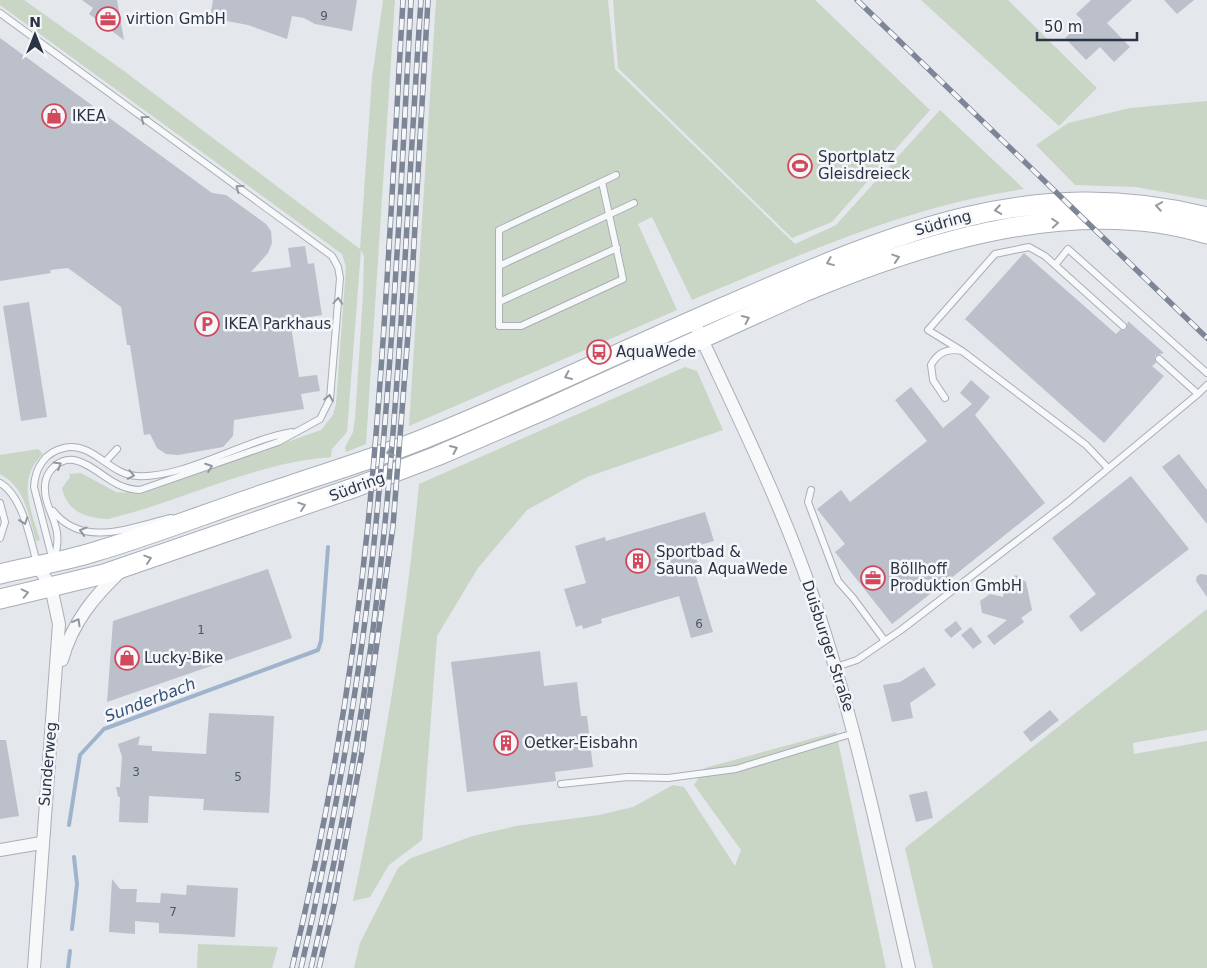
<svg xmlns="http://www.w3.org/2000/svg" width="1207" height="968" font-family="'DejaVu Sans',sans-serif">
	<rect width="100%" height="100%" fill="#e4e7ec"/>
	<path fill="#c9d6c5" d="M0 0H24L124 71 360 249 372 78 383 0H395L366 444 346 452 345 447 353 432 355 419 363 296 364 256 361 250 347 432 332 449 331 457C253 463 183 501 108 519 86 518 67 512 62 488L70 477 69 474 81 473 116 492 141 494 321 430 333 415 336 404 346 267 342 254 0 5Z
		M436 0H608L615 69 795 244 836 225 940 110 1024 189C904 207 803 254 692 300L652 217 638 224 677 310 409 426Z
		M613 0H815L930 110 832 222 792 238 618 68Z
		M921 0H1008L1097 88 1059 126Z
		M1207 101V200L1136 187 1075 185 1036 145 1068 123 1130 108Z
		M685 367 697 371 723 430 587 477 527 510 478 568 437 636 422 840 389 865 370 897 353 901C382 764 406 624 419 484Z
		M38 449 43 454C16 479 31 510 40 540L36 541C29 516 25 487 0 474V455Z
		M1207 609V730L1133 743 1134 754 1207 741V968H933L905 848Z
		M836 732 886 968H354L360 943 398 868 411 858 473 836 516 826 599 815 633 807 673 785 684 787 735 866 741 850 694 785 705 768Z
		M198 944 278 947 272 968H197Z"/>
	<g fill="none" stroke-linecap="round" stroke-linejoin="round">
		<path stroke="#9fb4cc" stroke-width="4" d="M69 825 80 755 104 729 318 650 321 641 328 547
			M72 929 77 884 74 857
			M68 968 70 951"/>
	</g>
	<path fill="#bbc0ca" d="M82 0H117L124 40 89 14 93 8Z
		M213 0H357L352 31 315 24 304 18 292 16 287 39 248 25 210 18Z
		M1091 0H1132L1107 23 1130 47 1114 62 1100 47 1086 60 1065 38 1083 21 1076 14Z
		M1164 0H1194L1177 14Z
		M0 38 212 193 226 195 266 224 271 231 272 243 268 253 251 272 291 267 288 248 305 246 308 264 314 263 322 315 290 320 299 377 317 375 320 391 301 394 304 409 234 420 233 436 223 447 178 455 166 454 157 448 150 434 144 435 130 345H127L121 307 68 268 50 270 51 273 0 281Z
		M1024 253 1116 334 1120 330H1126L1128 321 1164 353 1155 356 1156 363 1152 366 1164 376 1104 443 965 319Z
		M29 302 47 417 21 421 3 306Z
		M971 380 990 397 975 415 1045 503 940 587 937 585 939 587 892 624 835 552 845 544 817 509 841 490 850 502 927 441 895 400 911 387 943 428 972 404 960 393Z
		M1179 454 1207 490V524L1162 467Z
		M1131 476 1189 549 1081 632 1069 616 1096 594 1052 538Z
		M705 512 714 541 693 547 701 574 696 576 713 632 691 638 679 596 601 619 602 623 583 629 582 625 576 627 564 589 586 583 575 546 605 537 606 541Z
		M268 569 292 638 107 702 113 621Z
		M1201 574 1207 575V597L1196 581 1197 576Z
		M1016 575 1026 582 1032 610 1021 618 1024 622 994 645 987 636 1007 620 982 613 980 601 990 594 1003 597 1006 582Z
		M956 621 962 629 951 638 944 630Z
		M971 627 982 642 973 649 961 635Z
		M540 651 544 686 577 682 581 716H587L593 767 555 772 556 781 467 792 451 662Z
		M924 667 936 685 910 703 913 718 892 722 883 685 900 682Z
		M1050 710 1059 720 1031 742 1023 732Z
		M209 713 274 716 269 813 203 810 204 799 149 796 148 823 119 822 120 797H118L116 787H120L122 757 118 744 140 736 138 745 152 746V751L206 754Z
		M0 740H6L19 816 0 819Z
		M927 791 933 818 916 822 909 795Z
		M112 879 120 889H137L136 902 160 903 161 893 186 895 187 885 238 888 235 937 159 933V923L135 921V934L109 932Z"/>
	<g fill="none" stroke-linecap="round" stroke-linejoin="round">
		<g stroke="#a9aeb7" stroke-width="8">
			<path id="service" d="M0 13 332 256 338 267 340 278 330 399 320 419 278 442 140 490C110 489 98 465 74 460 59 458 46 471 45 485 43 512 66 524 54 559
				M602 182 623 279 521 326H499V230L616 175
				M1055 265 1068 249 1207 373
				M499 266 634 203
				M499 302 617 248
				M962 351 928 330 995 254 1029 247 1045 256 1123 326
				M1198 394 1207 385
				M945 398 933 380 931 365C938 352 948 348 962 351L1086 445 1107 467
				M105 462 117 449
				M0 483C22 495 31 540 37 564
				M811 490 808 502 838 581 853 598 885 641
				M0 503 5 522 0 538
				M53 511C83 549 132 527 171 518
				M53 561 34 487C35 468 45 452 64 448 93 441 109 475 137 476 183 479 244 440 292 432
				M836 667 857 660 901 630 1069 501 1198 394 1159 359
				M561 784 628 777 668 778 736 769 854 733"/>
		</g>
		<g stroke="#a9aeb7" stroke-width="14">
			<path id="minor" d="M693 320C735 411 780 500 812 594 854 717 880 842 909 968
				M62 660C72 623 94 596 122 570
				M0 850 41 843
				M34 968 59 624 51 587 37 565"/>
		</g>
		<g stroke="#a9aeb7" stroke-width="21">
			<path id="secondary" d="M0 574C31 566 63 562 94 552 155 534 215 510 276 490 328 472 381 457 433 435 532 395 628 348 726 306 888 236 1027 172 1207 217
				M0 599 104 574 356 487 437 456 544 410 804 292C924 242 1078 194 1207 234"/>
		</g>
		<use href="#service" stroke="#f7f8fa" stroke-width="6"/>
		<use href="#minor" stroke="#f7f8fa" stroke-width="12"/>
		<use href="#secondary" stroke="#fff" stroke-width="19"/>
		<g stroke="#7d8696" stroke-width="5.5">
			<path id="rail" d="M857 0 1207 338
				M292 968C327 822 353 673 368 524 385 350 393 174 403 0
				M301 968C335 822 362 673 376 523 393 350 402 174 411 0
				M311 968C345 822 371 673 385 523 402 349 409 174 421 0
				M319 968 334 904 362 752 393 526 411 296 428 0"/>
		</g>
		<use href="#rail" stroke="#f4f6f9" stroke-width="4" stroke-dasharray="11" stroke-linecap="butt"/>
	</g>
	<defs><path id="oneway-chevron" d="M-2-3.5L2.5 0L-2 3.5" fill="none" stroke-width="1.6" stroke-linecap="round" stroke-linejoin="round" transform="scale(1.25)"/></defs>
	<g stroke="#9196a0">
		<use href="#oneway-chevron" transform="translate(144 119) rotate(-144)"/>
		<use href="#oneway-chevron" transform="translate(239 188) rotate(-144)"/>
		<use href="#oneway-chevron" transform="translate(338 301) rotate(-86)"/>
		<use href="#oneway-chevron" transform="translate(329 398) rotate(-79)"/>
		<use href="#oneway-chevron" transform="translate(58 465) rotate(-30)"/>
		<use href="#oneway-chevron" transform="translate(209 467) rotate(-20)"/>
		<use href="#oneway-chevron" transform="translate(131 475) rotate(11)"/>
		<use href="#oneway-chevron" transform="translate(24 521) rotate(71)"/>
		<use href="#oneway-chevron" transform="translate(83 531) rotate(-164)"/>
		<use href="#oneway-chevron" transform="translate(77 622) rotate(-60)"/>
	</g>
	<g stroke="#959aa2">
		<use href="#oneway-chevron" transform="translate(1159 206) rotate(-171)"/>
		<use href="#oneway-chevron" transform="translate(998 210) rotate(171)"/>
		<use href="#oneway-chevron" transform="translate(1055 223) rotate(-5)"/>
		<use href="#oneway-chevron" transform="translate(896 258) rotate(-18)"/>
		<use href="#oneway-chevron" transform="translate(830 262) rotate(158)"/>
		<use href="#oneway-chevron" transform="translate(746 319) rotate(-25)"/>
		<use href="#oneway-chevron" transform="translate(568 376) rotate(156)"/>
		<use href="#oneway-chevron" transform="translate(454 449) rotate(-24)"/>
		<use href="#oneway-chevron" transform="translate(390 452) rotate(159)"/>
		<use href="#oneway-chevron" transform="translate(302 506) rotate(-19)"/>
		<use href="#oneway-chevron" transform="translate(148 559) rotate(-18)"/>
		<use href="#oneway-chevron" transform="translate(25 593) rotate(-13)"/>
	</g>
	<defs>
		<g id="office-ring" transform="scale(1.25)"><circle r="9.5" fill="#f4f6f9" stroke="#d1495b" stroke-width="1.5"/><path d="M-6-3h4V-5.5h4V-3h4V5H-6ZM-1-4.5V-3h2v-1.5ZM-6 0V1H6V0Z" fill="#d1495b"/></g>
		<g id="shop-ring" transform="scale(1.25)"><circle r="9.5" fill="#f4f6f9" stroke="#d1495b" stroke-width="1.5"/><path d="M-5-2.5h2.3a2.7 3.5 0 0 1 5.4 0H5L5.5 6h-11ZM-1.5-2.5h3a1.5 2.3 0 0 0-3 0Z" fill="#d1495b"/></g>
		<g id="stadium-ring" transform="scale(1.25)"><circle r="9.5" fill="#f4f6f9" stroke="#d1495b" stroke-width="1.5"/><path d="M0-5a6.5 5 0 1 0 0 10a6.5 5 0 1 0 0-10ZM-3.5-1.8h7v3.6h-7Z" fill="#d1495b"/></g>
		<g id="parking-ring" transform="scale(1.25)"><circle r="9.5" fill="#f4f6f9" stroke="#d1495b" stroke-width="1.5"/><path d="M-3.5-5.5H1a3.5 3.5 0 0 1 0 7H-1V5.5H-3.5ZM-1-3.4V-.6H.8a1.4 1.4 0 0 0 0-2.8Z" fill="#d1495b"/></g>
		<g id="bus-ring" transform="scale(1.25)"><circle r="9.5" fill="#f4f6f9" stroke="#d1495b" stroke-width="1.5"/><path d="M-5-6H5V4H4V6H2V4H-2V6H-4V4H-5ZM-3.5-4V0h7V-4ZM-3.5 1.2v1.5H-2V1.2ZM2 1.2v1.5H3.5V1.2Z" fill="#d1495b"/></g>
		<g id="building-ring" transform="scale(1.25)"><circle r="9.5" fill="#f4f6f9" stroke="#d1495b" stroke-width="1.5"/><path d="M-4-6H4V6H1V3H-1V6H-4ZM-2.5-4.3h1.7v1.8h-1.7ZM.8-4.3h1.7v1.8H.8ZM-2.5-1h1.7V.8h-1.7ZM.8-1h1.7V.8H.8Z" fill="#d1495b"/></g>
	</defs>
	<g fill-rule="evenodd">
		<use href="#office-ring" x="108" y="19"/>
		<use href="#shop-ring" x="54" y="116"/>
		<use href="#stadium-ring" x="800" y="166"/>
		<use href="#parking-ring" x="207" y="324"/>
		<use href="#bus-ring" x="599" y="352"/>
		<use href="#building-ring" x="638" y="561"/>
		<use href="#office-ring" x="873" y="578"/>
		<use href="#shop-ring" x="127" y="658"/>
		<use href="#building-ring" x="506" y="743"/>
	</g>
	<g text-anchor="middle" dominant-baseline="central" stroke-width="5" stroke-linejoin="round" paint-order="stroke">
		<g font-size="12" fill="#4f5766">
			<text x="324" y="16">9</text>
			<text x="699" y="624">6</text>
			<text x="201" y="630">1</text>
			<text x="136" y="772">3</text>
			<text x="238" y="777">5</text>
			<text x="173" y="912">7</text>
		</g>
		<g font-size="15" fill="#2b3445" stroke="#f4f6f9" text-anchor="start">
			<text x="126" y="19">virtion GmbH</text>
			<text x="72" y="116">IKEA</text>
			<text x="818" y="157">Sportplatz<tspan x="818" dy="17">Gleisdreieck</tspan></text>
			<text x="224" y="324">IKEA Parkhaus</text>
			<text x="616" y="352">AquaWede</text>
			<text x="656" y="552">Sportbad &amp;<tspan x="656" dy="17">Sauna AquaWede</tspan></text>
			<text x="890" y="569">Böllhoff<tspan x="890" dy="17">Produktion GmbH</tspan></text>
			<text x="144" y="658">Lucky-Bike</text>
			<text x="524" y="743">Oetker-Eisbahn</text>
		</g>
		<g font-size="15" fill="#2b3445" stroke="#f4f6f9">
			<text transform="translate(943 223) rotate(-16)">Südring</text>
			<text transform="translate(357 487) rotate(-20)">Südring</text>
			<text transform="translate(828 646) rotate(72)">Duisburger Straße</text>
			<text transform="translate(48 764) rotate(-85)">Sunderweg</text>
		</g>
		<g font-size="16" font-style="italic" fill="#34527a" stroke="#f4f6f9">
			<text transform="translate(150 700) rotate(-21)">Sunderbach</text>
		</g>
	</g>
	<g transform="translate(35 35)" stroke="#f4f6f9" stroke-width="4" paint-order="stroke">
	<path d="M0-4L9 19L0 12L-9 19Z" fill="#2b3445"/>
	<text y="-8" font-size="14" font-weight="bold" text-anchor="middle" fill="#2b3445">N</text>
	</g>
	<path d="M1037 32v8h100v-8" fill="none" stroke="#2b3445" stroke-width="2.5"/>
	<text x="1044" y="32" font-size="15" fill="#2b3445" stroke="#f4f6f9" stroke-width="4" paint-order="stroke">50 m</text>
</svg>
